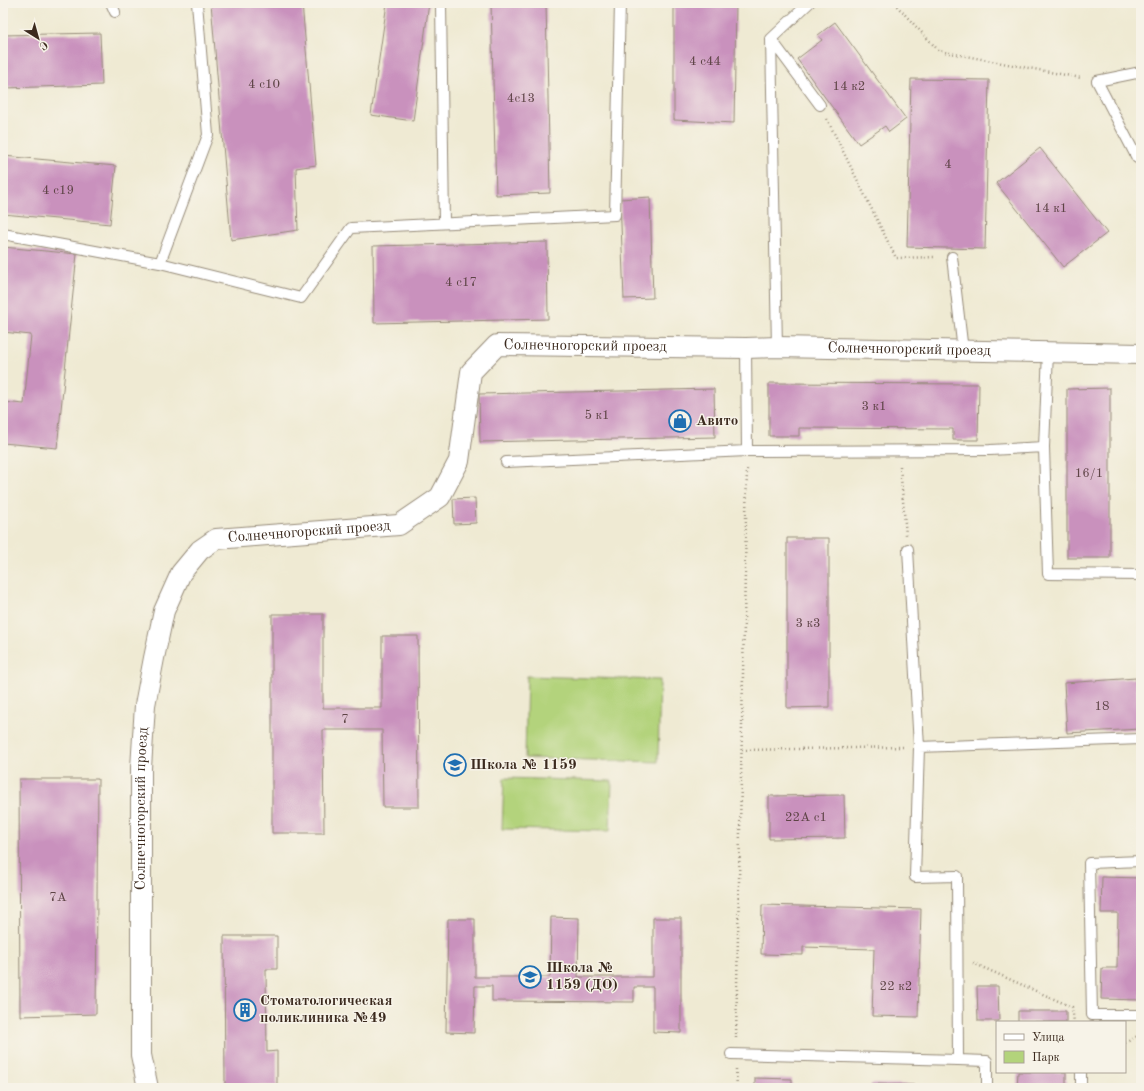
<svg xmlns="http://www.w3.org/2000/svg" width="1144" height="1091" font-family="'Old Standard TT',serif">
	<rect width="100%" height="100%" fill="#f7f3e8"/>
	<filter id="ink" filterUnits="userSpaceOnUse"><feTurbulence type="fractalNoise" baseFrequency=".025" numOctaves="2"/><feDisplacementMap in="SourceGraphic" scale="8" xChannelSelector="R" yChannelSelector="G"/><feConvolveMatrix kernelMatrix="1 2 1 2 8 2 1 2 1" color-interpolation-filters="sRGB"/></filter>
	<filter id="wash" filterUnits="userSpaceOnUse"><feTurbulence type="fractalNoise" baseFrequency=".012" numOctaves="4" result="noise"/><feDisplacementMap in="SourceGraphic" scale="16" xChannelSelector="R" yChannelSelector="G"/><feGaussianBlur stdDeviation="0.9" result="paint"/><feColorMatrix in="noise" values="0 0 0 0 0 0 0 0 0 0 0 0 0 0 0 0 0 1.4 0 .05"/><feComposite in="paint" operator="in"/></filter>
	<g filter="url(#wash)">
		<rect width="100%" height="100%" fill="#efead3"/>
		<path fill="#b3d37b" stroke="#777e4c" d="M527 676 660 680 658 762 525 758Z
			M504 778 612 781 610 831 502 829Z"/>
		<g id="blocks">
			<path fill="#c991bd" d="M211 3H302L316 165 296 168 298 230 231 240Z
				M387 3H429L413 121 371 115Z
				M491 3H546L550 193 496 195Z
				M674 3H736L734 123 674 120Z
				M835 22 906 119 889 132 885 126 859 144 797 59 822 40 818 35Z
				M100 33 102 85 5 88 4 70H3V35Z
				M911 79 989 80 985 249 907 247Z
				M1040 148 1107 233 1063 267 996 183Z
				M3 156 116 166 110 224 3 214Z
				M650 197 653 298 624 299 620 199Z
				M547 242 548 319 374 323 373 246Z
				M3 247 77 254 57 448 3 443V402L24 404 31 335 3 332Z
				M769 383 979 384 978 440H953V429L799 428V436H769Z
				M1110 388V558H1067V389Z
				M714 389 715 437 480 442 479 394Z
				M475 498 476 523 454 524 453 499Z
				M787 538H829V707L787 708Z
				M272 614H323V708H382V636H418L419 807H383L382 730H323L324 833H272Z
				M1136 678 1140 729 1067 733 1064 683Z
				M19 779H98L96 1014 20 1016Z
				M844 795 845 838 769 839V796Z
				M1102 877 1141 878V1000L1101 999 1102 968H1117L1118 913H1101Z
				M762 905 921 909 918 1017 872 1016 874 949 803 947V955L761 954Z
				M551 917 579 918 578 977H653V918H681V1033L653 1032V987H634V1002L492 1001V986H475L474 1033 446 1032 448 919H475V977H550Z
				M224 936H277V969H266L267 1052 277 1051V1086H225Z
				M977 986H998L999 1021H978Z
				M1018 1011H1066V1022H1018Z
				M1018 1072H1066V1088H1017Z
				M755 1078 792 1079V1088H755Z
				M871 1084 917 1085V1088H871Z"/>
		</g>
	</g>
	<g filter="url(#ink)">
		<use href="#blocks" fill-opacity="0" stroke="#958a78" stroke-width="1"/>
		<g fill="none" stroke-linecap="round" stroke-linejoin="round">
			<g stroke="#958a78" stroke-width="12">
				<path id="lane" d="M111 3 115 12
					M441 3 444 223
					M771 39 809 3
					M1137 158 1097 81 1141 72
					M3 234 160 263 301 298 351 228 615 215 620 3
					M952 257 963 351
					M160 263 208 135 197 3
					M777 347 771 39 820 105
					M746 348 747 451
					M1044 447 1048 574 1141 575
					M506 462 747 451 990 450 1044 447 1048 352
					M908 549 919 747
					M1141 861 1089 863 1092 1015H1141
					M731 1054 958 1060
					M987 1088V1061L958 1060 957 876 915 877 919 747 1141 739
					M1081 1088V1072"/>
			</g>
			<g stroke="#958a78" stroke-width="22">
				<g id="street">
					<path id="s1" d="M148 1088 141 1055V768L145 705 154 658 164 611 181 573 200 550 216 539 399 525 440 497 459 461 471 372 497 345 746 348 777 347 1141 354"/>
				</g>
			</g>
			<path stroke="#958a78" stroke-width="2.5" stroke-dasharray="1 3" stroke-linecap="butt" d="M894 3 939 51 1081 78
				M827 119 896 258 936 257
				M900 466 906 535
				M742 750 904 747
				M973 963 1072 1007 1074 1022
				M736 1038 747 467
				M1125 1043 1141 1034
				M736 1069 737 1088"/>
			<use href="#lane" stroke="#fff" stroke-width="10"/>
			<use href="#street" stroke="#fff" stroke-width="20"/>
		</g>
	</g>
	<defs>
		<g id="shop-ring" transform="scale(1.15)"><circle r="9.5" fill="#f7f3e8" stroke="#1f6fb2" stroke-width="1.5"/><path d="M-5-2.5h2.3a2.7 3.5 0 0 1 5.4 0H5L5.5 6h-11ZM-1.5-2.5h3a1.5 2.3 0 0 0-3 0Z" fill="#1f6fb2"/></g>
		<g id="school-ring" transform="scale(1.15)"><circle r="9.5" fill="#f7f3e8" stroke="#1f6fb2" stroke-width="1.5"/><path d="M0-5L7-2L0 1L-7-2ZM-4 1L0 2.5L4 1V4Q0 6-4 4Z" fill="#1f6fb2"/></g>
		<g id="building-ring" transform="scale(1.15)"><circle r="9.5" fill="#f7f3e8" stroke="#1f6fb2" stroke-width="1.5"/><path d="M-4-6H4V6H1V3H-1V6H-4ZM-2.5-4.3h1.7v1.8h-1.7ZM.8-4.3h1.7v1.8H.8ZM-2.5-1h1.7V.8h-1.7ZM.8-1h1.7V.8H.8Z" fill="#1f6fb2"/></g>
	</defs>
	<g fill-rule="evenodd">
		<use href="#shop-ring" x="680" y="421"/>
		<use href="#school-ring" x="455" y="765"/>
		<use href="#school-ring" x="530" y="977"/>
		<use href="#building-ring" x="245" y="1010"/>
	</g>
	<g text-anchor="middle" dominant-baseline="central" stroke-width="3" stroke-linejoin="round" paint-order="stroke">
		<g font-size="13" fill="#5e4446">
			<text x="705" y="61">4 с44</text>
			<text x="264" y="84">4 с10</text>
			<text x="849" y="86">14 к2</text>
			<text x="521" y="98">4с13</text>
			<text x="948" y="164">4</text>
			<text x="58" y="190">4 с19</text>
			<text x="1051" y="208">14 к1</text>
			<text x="461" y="282">4 с17</text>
			<text x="874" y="406">3 к1</text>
			<text x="597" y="415">5 к1</text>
			<text x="1089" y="473">16/1</text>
			<text x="808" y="623">3 к3</text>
			<text x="1102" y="706">18</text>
			<text x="345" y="719">7</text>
			<text x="806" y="817">22А с1</text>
			<text x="58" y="897">7А</text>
			<text x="896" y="986">22 к2</text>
		</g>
		<g font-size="15" fill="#3b2a1e" stroke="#f7f3e8">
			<text stroke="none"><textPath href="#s1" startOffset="1060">Солнечногорский проезд</textPath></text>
			<text stroke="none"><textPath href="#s1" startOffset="1384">Солнечногорский проезд</textPath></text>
			<text stroke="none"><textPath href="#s1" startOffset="664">Солнечногорский проезд</textPath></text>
			<text stroke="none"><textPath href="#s1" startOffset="280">Солнечногорский проезд</textPath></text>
		</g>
		<g font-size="15" font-weight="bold" fill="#3b2a1e" stroke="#f7f3e8" text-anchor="start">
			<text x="696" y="421">Авито</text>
			<text x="470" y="765">Школа № 1159</text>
			<text x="546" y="968">Школа №<tspan x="546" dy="17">1159 (ДО)</tspan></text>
			<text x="260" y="1001">Стоматологическая<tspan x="260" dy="17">поликлиника №49</tspan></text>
		</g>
	</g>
	<rect width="1144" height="1091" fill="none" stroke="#f7f3e8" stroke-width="16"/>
	<rect x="996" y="1021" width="130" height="52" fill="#f7f3e8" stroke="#aca397"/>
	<rect x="1004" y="1034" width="20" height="6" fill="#ffffff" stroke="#aca397"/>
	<text x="1032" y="1041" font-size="12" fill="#3b2a1e">Улица</text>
	<rect x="1004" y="1051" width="20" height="12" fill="#b3d37b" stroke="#aca397"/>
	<text x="1032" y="1061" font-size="12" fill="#3b2a1e">Парк</text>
	<g transform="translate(38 38) rotate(143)" stroke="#f7f3e8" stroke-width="3" paint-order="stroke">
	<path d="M0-3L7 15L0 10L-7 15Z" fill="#3b2a1e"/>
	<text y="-6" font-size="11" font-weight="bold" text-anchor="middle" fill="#3b2a1e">С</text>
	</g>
</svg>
